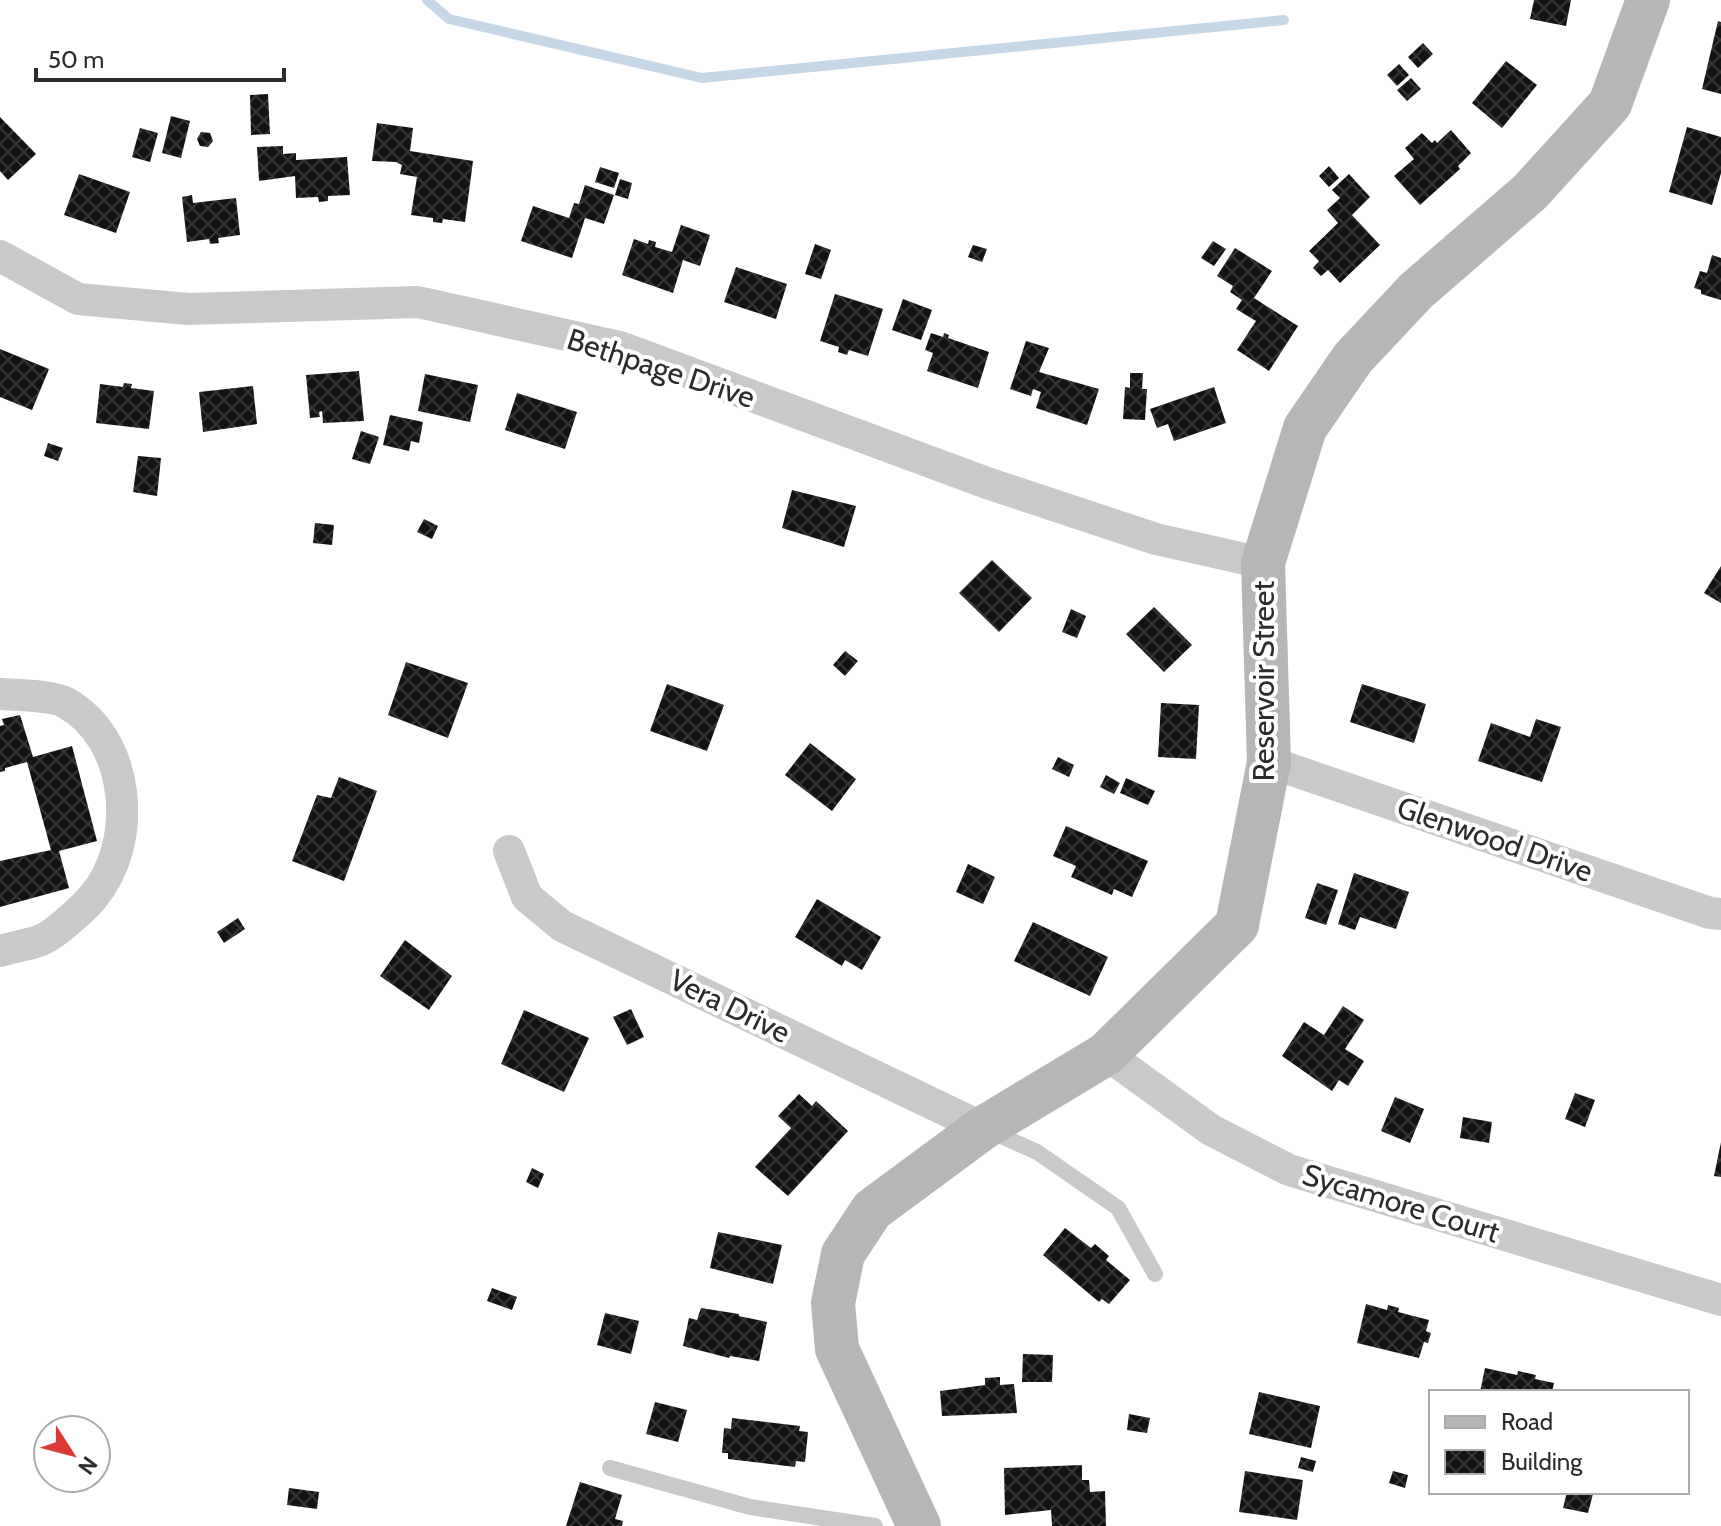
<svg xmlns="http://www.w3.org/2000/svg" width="1721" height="1526" font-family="Cabin,sans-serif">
	<defs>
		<pattern id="building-cross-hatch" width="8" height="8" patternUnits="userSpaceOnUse" patternTransform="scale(2)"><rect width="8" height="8" fill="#131313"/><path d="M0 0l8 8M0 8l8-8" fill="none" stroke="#363636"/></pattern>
	</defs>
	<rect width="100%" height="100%" fill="#fff"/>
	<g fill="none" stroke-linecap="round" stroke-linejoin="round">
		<path stroke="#c6d7e8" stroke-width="10" d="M427 0 449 19 702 78 1284 20"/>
	</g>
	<path fill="url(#building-cross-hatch)" d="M1534 0H1571L1566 26 1530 19Z
		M1718 21 1721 22V94L1702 89Z
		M1423 43 1433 54 1418 68 1408 57Z
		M1506 61 1537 85 1502 128 1472 103Z
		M1399 64 1409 75 1397 86 1387 75Z
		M1411 78 1421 89 1407 101 1397 90Z
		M268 94 270 134 251 135 250 95Z
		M171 116 190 121 181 158 162 153Z
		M0 117 36 154 8 180 0 171Z
		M377 123 413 128 410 151 473 161 465 222 443 219 442 223 433 222V218L411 215 417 177 400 174 402 165 396 162 372 161Z
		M1687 127 1721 137V173L1712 205 1669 192Z
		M140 128 158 133 150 162 132 157Z
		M1451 130 1471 153 1458 166 1460 169 1420 205 1394 176 1414 159 1405 148 1422 133 1432 143 1435 140 1437 143Z
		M201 132 210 133 213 141 208 147 200 146 197 139Z
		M283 146V154L296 153V160L347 157 350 195 328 196V201L319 202 318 197 296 198 295 176 259 181 257 147Z
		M1329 166 1339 178 1329 187 1319 176Z
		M600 167 619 173 614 188 595 182Z
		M79 174 130 192 116 233 64 215Z
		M1349 174 1370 197 1352 215 1380 245 1340 283 1328 270 1321 276 1313 268 1319 261 1309 251 1338 223 1327 210 1340 198 1332 190Z
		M620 179 632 183 628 199 615 195Z
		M585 185 614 195 604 224 585 218 572 258 521 241 533 206 569 218 574 203 579 204Z
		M192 195 193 203 236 198 240 235 218 238 219 243 210 244 209 239 187 242 182 197Z
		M681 225 710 235 700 266 683 260 673 293 622 275 634 239 648 244 649 240 656 242 655 247 672 252Z
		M1213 241 1226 249 1214 266 1201 258Z
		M815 244 831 250 821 279 805 274Z
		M973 245 987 249 982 262 968 257Z
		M1235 248 1272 271 1254 298 1298 326 1269 371 1237 350 1256 321 1236 309 1242 300 1230 292 1233 286 1217 276Z
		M1712 255 1721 258V300L1701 294V290L1694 288 1700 271 1707 273Z
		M736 267 787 284 776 319 724 302Z
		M835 294 883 309 868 356 849 350 847 355 838 352 839 347 820 341Z
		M903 299 932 310 921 340 892 330Z
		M931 333 943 337 944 333 949 335 948 338 989 352 978 388 927 371 933 353 925 350Z
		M1026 341 1049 348 1039 372 1099 389 1087 425 1036 408 1041 392 1033 389 1031 396 1010 389Z
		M0 349 49 369 32 410 0 397Z
		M359 371 364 421 323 423 322 411 319 412 320 417 310 418 306 375Z
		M1130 373H1143L1142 389H1147L1145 420 1123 419 1125 387 1130 388Z
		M425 374 478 385 470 422 418 411Z
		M124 383 132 384 131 388 154 391 149 429 96 423 100 384 123 387Z
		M253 386 257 424 203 432 199 392Z
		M1214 387 1226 423 1174 441 1168 424 1157 428 1150 409Z
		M517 393 577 412 565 449 505 430Z
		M390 415 423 422 419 443 411 441 409 451 383 445Z
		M361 431 379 437 370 464 352 459Z
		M48 443 63 448 58 461 44 456Z
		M138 456 161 458 157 496 133 492Z
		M792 490 856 506 844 547 782 528Z
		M424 519 438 526 432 539 417 532Z
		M315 523 334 525 332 545 313 543Z
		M992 560 1032 598 999 632 959 593Z
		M1721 566V603L1704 593Z
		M1154 607 1192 645 1164 672 1126 634Z
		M1071 609 1086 616 1077 638 1062 632Z
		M845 651 858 661 845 676 833 665Z
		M406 662 468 683 448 738 388 715Z
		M667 684 724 705 707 751 650 731Z
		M1362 684 1426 704 1414 743 1350 722Z
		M1161 703 1199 705 1196 759 1158 757Z
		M20 715 33 757 72 746 97 841 59 851 69 888 0 907V861L51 850 27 762 5 768V771L0 772V726L4 725 2 719Z
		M1536 719 1561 727 1542 782 1478 761 1491 723 1530 737Z
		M810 743 856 779 832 811 785 775Z
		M1058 757 1074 765 1069 777 1052 769Z
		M1106 775 1120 783 1114 794 1100 787Z
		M339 777 377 791 344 881 292 861 317 795 331 798Z
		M1126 778 1155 791 1148 805 1120 793Z
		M1066 826 1148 861 1132 897 1114 889 1112 895 1071 877 1076 866 1053 856Z
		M968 864 995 877 983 904 956 892Z
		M1354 873 1409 892 1396 929 1360 917 1355 930 1338 924Z
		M1317 883 1338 890 1326 925 1305 918Z
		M817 899 881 937 862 970 845 960 842 966 795 937Z
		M238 918 245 929 224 943 217 932Z
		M1033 922 1108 957 1090 996 1014 961Z
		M405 940 452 976 429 1010 380 976Z
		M1343 1006 1364 1020 1345 1049 1364 1061 1348 1086 1339 1080 1332 1091 1282 1056 1304 1022 1324 1035Z
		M631 1009 644 1037 627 1045 613 1017Z
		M524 1010 589 1038 564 1092 501 1064Z
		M1575 1093 1595 1100 1585 1127 1565 1119Z
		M799 1094 812 1106 816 1101 848 1131 788 1196 755 1167 791 1128 778 1116Z
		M1395 1097 1424 1109 1410 1143 1381 1131Z
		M1463 1117 1492 1122 1489 1143 1460 1138Z
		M1721 1142V1177L1714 1176Z
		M532 1168 544 1174 538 1188 526 1182Z
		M1065 1228 1091 1248 1095 1244 1109 1256 1106 1260 1130 1280 1109 1304 1102 1299 1099 1302 1043 1255Z
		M718 1232 782 1245 773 1284 710 1268Z
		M492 1288 517 1297 512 1310 487 1301Z
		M1366 1304 1387 1310 1388 1305 1399 1308 1398 1312 1429 1320 1426 1331 1431 1333 1428 1343 1424 1342 1419 1358 1357 1343Z
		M701 1308 739 1314V1316L767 1322 759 1361 730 1356 729 1358 683 1346 689 1318 697 1320Z
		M605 1313 639 1321 631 1354 597 1345Z
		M1023 1354 1053 1355 1052 1382H1022Z
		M1485 1368 1517 1375 1518 1371 1536 1375 1535 1379 1554 1383 1552 1392H1480Z
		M1000 1377V1385L1014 1384 1017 1413 942 1416 940 1391 985 1385V1378Z
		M1259 1392 1320 1406 1311 1448 1249 1434Z
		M655 1402 687 1410 678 1442 646 1434Z
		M1129 1414 1150 1418 1147 1433 1127 1430Z
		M732 1418 800 1426 799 1431 808 1432 805 1462 796 1461 795 1467 728 1459V1453H722L724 1428 731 1429Z
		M1301 1457 1316 1461 1313 1472 1298 1468Z
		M1082 1465V1480H1089L1090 1492 1105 1491 1106 1526H1052L1051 1510 1005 1515 1004 1468Z
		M1245 1471 1303 1480 1297 1520 1239 1512Z
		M1393 1471 1408 1475 1405 1488 1389 1483Z
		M580 1482 622 1495 615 1519 623 1521 622 1526H566Z
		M289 1488 319 1492 317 1509 287 1505Z
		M1567 1492 1593 1494 1588 1513 1563 1508Z"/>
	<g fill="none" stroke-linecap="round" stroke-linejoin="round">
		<path stroke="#c9c9c9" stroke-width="16" d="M988 1130 1037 1152 1118 1208 1155 1274
			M610 1468 750 1507 875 1526"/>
		<path stroke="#c9c9c9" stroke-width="32" d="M0 256 78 299 188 309 418 302 620 347 987 483 1156 539 1263 563
			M0 694C16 695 53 695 66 703 131 739 139 843 93 897 84 908 53 936 41 940 28 945 14 947 0 951
			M1269 762 1710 913 1721 914
			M509 851 527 897 562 926 983 1128
			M1106 1054 1211 1130 1289 1170 1721 1300"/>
		<path stroke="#b6b6b6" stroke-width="44" d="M919 1526 837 1349 833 1303 843 1254 872 1210 983 1128 1106 1054 1237 925 1269 762 1263 563 1305 428 1353 358 1416 291 1530 192 1610 104 1648 0"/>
	</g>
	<g text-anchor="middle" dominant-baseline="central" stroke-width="8" stroke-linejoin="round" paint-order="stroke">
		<g font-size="30" fill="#2c2c2c" stroke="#fff">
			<text transform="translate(661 368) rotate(18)">Bethpage Drive</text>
			<text transform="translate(1263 681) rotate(-90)">Reservoir Street</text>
			<text transform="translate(1495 839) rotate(19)">Glenwood Drive</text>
			<text transform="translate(730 1006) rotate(26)">Vera Drive</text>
			<text transform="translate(1401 1203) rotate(17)">Sycamore Court</text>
		</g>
	</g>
	<rect x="1429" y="1390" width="260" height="104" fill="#ffffff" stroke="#ababab" stroke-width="2"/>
	<rect x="1445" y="1416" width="40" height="12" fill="#b6b6b6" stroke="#ababab" stroke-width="2"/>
	<text x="1501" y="1430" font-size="24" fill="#2c2c2c">Road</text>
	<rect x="1445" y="1450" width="40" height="24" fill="url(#building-cross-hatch)" stroke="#ababab" stroke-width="2"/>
	<text x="1501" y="1470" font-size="24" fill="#2c2c2c">Building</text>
	<g transform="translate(72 1454) rotate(126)"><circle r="38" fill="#ffffff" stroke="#ababab" stroke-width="2"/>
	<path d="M0-6L14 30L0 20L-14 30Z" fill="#db3b35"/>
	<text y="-12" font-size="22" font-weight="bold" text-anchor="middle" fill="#2c2c2c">N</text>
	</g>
	<path d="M36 68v12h248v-12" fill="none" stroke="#2c2c2c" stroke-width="4"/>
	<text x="48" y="68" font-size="24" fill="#2c2c2c" stroke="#ffffff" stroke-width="6" paint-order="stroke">50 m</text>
</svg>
